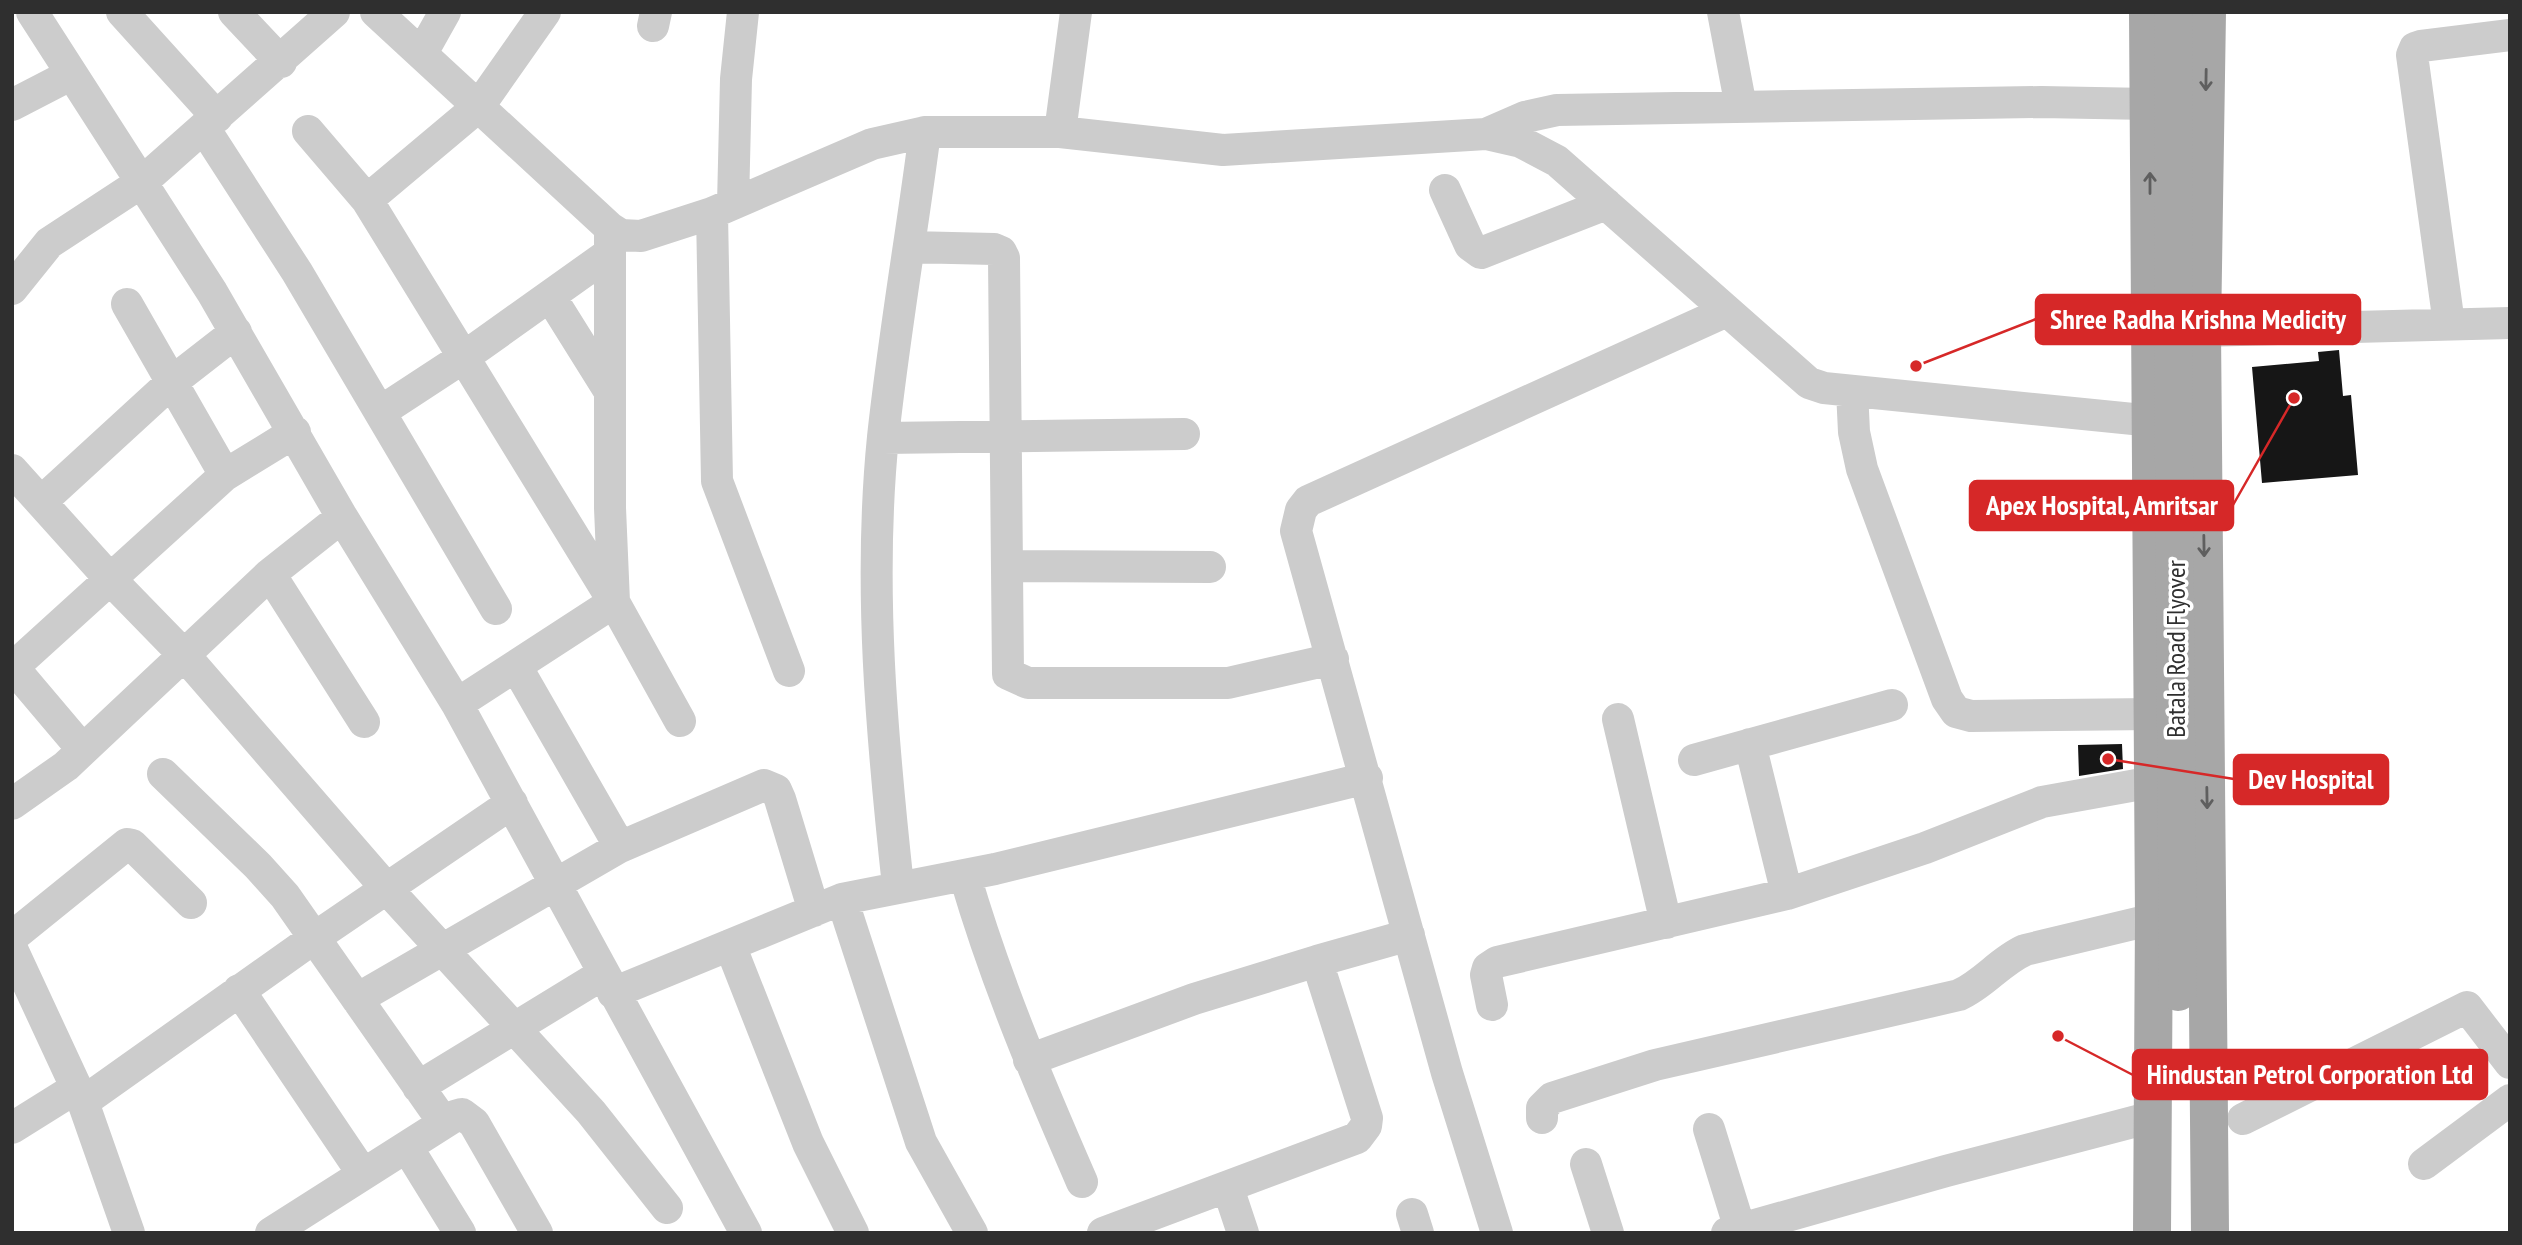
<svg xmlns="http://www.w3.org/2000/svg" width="2522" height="1245" font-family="'PT Sans Narrow',sans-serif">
	<rect width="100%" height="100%" fill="#fff"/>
	<path fill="#161616" d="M2339 350 2343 396 2351 395 2358 475 2262 483 2252 367 2319 361 2318 352Z
		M2122 744 2123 769 2079 776 2078 745Z"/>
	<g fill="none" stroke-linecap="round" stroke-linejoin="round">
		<path stroke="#ccc" stroke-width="32" d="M32 12 212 292 342 517 457 704 746 1233
			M122 12 217 117
			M234 12 281 62
			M376 12 610 228 621 235 641 236 712 213 872 144 925 132H1060L1223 150 1486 134 1521 142 1557 161 1809 383 1824 388 2173 423
			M1723 12 1741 107
			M653 26 656 12
			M422 53 445 12
			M12 105 70 75
			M204 128 297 272 496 609
			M308 131 367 200 614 602 680 721
			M1060 132 1076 12
			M1486 134 1525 117 1557 110 2041 102 2149 104
			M1445 190 1470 245 1481 253 1606 204
			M367 200 479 106 545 12
			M733 204 736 79 743 12
			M712 213 717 481 789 671
			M910 247 994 249 1001 252 1004 258 1008 674 1028 683H1228L1333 659
			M12 289 49 243 142 182 334 12
			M550 296 610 392
			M127 304 225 475
			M2449 324 2412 55 2415 48 2421 46 2510 35
			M2202 331 2510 323
			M1852 391 1854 432 1862 469 1947 699 1956 712 1971 716 2153 714
			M380 412 464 357 610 253
			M883 438 1184 434
			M12 470 111 580 185 656 387 889 591 1112 667 1208
			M41 502 173 381 236 332
			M1008 566 1210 567
			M270 574 364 722
			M516 666 620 847
			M457 704 614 602 610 508V228
			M1618 719 1666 923
			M1750 744 1787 894
			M83 750 17 672 20 661 225 475 295 432
			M1694 760 1892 705
			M163 774 258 866 285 896 444 1123
			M12 804 66 766 270 574 342 517
			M965 876C996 982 1038 1081 1082 1182
			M898 886C882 738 868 586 883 437 894 335 912 233 925 132
			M842 899 921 1142 972 1233
			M12 937 127 844 132 845 191 903
			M730 945 808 1143 853 1233
			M12 949 83 1102 129 1233
			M239 990 363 1174
			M613 993 842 899 995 869 1367 778
			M357 999 620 847 764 785 776 790 780 799 814 911
			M1492 1005 1486 975 1488 968 1497 962 1787 894 1925 848 2042 802 2153 782
			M1029 1060 1194 999 1317 961
			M418 1087 603 974
			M83 1102 314 938 512 803
			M1542 1118V1108L1552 1098 1655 1065 1959 995C1984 984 2000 961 2025 950L2154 919
			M2243 1119 2467 1007 2510 1063
			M12 1128 76 1088
			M1709 1129 1740 1229
			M407 1147 460 1233
			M1586 1164 1608 1233
			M2424 1164 2510 1100
			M1228 1188 1243 1233
			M1412 1214 1418 1233
			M271 1233 455 1116 462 1114 474 1123 537 1233
			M1103 1233 1357 1138 1366 1126 1367 1118 1317 961 1409 935
			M1497 1233 1447 1073 1296 531 1301 510 1308 501 1727 311
			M1727 1233 1946 1171 2152 1117"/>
		<path stroke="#a7a7a7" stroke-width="38" d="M2148 12 2154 919 2152 1233
			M2207 12 2202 331 2210 1233"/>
		<path stroke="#a7a7a7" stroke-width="38" d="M2174 12 2173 331 2178 992"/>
	</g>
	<defs><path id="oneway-shaft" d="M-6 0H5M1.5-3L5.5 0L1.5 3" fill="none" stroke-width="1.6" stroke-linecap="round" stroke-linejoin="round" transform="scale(1.75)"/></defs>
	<g stroke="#5f5f5f">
		<use href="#oneway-shaft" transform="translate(2206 80) rotate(91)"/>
		<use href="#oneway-shaft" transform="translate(2150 183) rotate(-90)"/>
		<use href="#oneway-shaft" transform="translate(2204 546) rotate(89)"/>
		<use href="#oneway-shaft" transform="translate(2207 798) rotate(89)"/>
	</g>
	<g text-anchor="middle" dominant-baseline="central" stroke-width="7" stroke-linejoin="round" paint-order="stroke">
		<g font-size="26" fill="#2f2f2f" stroke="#fff">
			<text transform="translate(2175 649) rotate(-90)">Batala Road Flyover</text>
		</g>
	</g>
	<path fill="none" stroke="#d62828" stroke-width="2.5" d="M1916 366L2036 319M2294 398L2233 505M2108 759L2234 779M2058 1036L2133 1075"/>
	<g fill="#d62828" stroke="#fff" stroke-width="2.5">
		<circle cx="1916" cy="366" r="7"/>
		<circle cx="2294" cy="398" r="7"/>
		<circle cx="2108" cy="759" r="7"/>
		<circle cx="2058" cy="1036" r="7"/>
	</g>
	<g fill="#d62828" stroke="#d62828" stroke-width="2.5">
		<rect x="2036" y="295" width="324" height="49" rx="7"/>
		<rect x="1970" y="481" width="263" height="49" rx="7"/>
		<rect x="2234" y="755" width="154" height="49" rx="7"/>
		<rect x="2133" y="1050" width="354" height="49" rx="7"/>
	</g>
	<g font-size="28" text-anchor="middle" font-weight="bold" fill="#fff">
		<text x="2198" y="329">Shree Radha Krishna Medicity</text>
		<text x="2102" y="515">Apex Hospital, Amritsar</text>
		<text x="2311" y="789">Dev Hospital</text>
		<text x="2310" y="1084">Hindustan Petrol Corporation Ltd</text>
	</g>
	<rect width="2522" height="1245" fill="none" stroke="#2f2f2f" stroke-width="28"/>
</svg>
